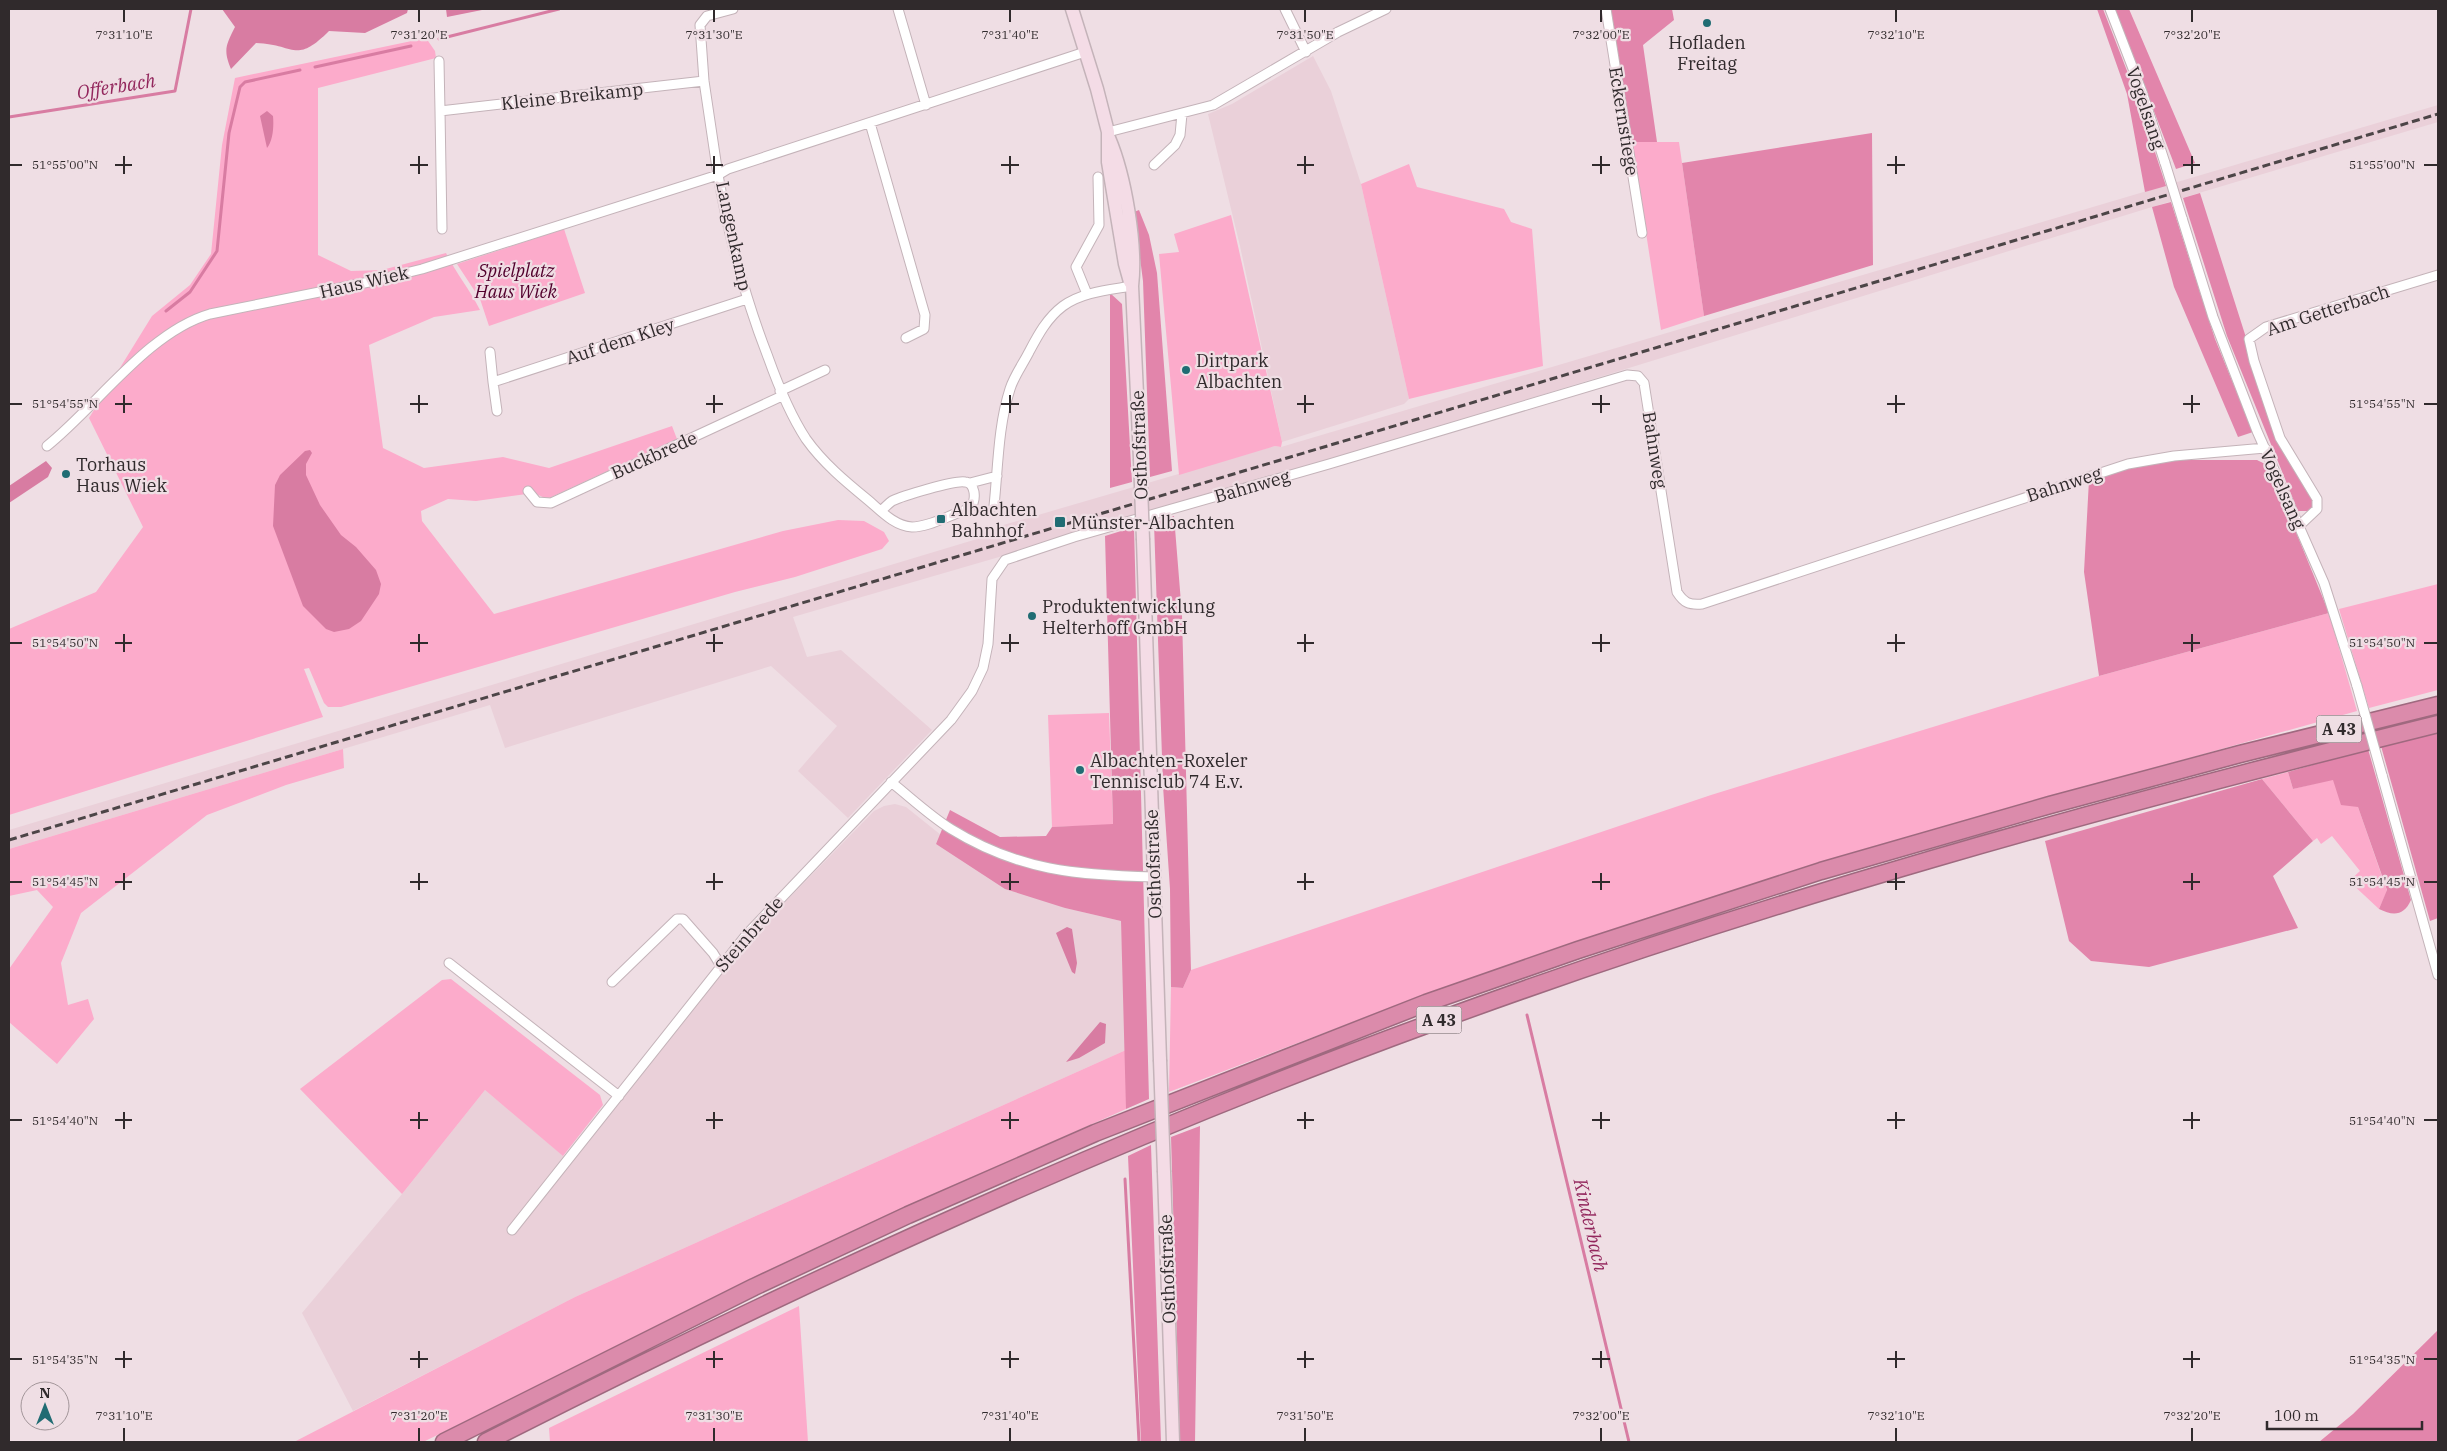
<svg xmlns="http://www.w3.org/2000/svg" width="2447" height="1451" font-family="'IBM Plex Serif',serif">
	<rect width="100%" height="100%" fill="#efdee4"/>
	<path fill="#ead0d9" d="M1313 56 1331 91 1361 184 1409 399 1404 404 1282 442 1240 246 1208 114 1232 104Z
		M2438 105V122L2152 207 1288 473 793 617 807 657 841 650 932 730 848 818 798 771 837 726 771 666 505 748 490 705 9 849V830L977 539 983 531 1275 446 1281 447Z
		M895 804 906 807 941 835 936 844 1065 908 1121 921 1126 1050 575 1297 353 1411 302 1313 402 1194 485 1090 572 1163 751 937 874 811 884 806Z"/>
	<path fill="#fcabcb" d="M426 38 435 51 436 58 318 88V255L351 271 382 270 446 253C456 273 470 290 480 310L434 317 369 345 383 448 424 468 503 457 549 468 672 426 677 439 547 499 534 493 476 501 448 499 421 511 422 521 494 614 783 531 838 520 864 521 884 532 889 541 882 549 795 577 735 592 341 707H328L324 703 309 668 304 669 323 717 9 815V629L96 592 143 527 89 418 152 316 190 285 211 254 222 145 235 78Z
		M1632 142H1679L1704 316 1661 330Z
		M1409 164 1417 187 1504 209 1511 222 1532 229 1543 366 1409 399 1361 184Z
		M1231 215 1282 442 1281 447 1275 446 1179 475 1159 254 1179 252 1174 234Z
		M564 229 585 293 489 326 480 299 457 264Z
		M2438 584V690L2369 708 2339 609Z
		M2329 613 2357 711 2047 798 1424 995 1169 1092 1171 987 1183 988 1191 970 1711 795 2099 676Z
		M1109 713 1113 825 1052 827 1048 715Z
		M343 749 344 768 286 785 207 815 81 913 61 963 68 1005 88 999 94 1019 57 1064 9 1022V969L53 907 37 890 9 896V849Z
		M2288 772 2293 789 2333 779 2358 807 2387 891 2379 909 2349 881 2360 871 2332 836 2321 844 2317 838 2313 841 2262 779Z
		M451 979 600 1095 603 1105 563 1156 485 1090 402 1194 300 1089 442 980Z
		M1126 1050V1109L904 1208 423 1442H294L575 1297Z
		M799 1306 808 1442H550L549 1428Z"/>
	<path fill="#e285ab" d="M1611 9H1672L1674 20 1643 45 1657 142H1632Z
		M2097 9H2103L2136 94 2166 186 2145 192 2127 94Z
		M2115 9H2129L2195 163 2176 169Z
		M1872 133 1873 265 1704 316 1682 163Z
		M2200 193 2278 438 2287 458 2314 499 2313 507 2309 511H2298L2227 336 2183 198Z
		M2171 202 2215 339 2253 432 2238 437 2174 287 2152 207Z
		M1139 210 1149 235 1157 273 1172 471 1150 477 1143 281 1134 212Z
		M1110 293 1122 304 1132 482 1110 488Z
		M2175 460H2257L2269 466 2329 613 2099 676 2084 572 2089 480 2129 468Z
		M1174 516 1182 615 1191 970 1183 988 1171 987 1170 889 1163 786 1154 523Z
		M1134 527 1149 1099 1126 1109 1121 921 1065 908 1005 889 936 844 950 810 1000 837 1046 836 1052 827 1113 824 1105 536Z
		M2438 732V918L2430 921 2381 746Z
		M2368 749 2411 900C2404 916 2393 916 2379 909L2387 890 2358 807 2341 805 2333 780 2293 789 2288 772Z
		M2262 779 2313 841 2273 876 2298 928 2149 967 2091 961 2069 941 2045 841Z
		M1200 1126 1195 1442H1180L1171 1137Z
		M1151 1145 1161 1442H1141L1128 1156Z
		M2438 1330V1442H2319L2353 1414Z"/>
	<path fill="#d87ca2" d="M222 9H408L407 13 365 33 329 31C295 65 295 44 256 43L231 69C223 50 226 45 235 27Z
		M446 9H487L447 17Z
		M267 111 273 116C274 126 273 141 267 148L260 116Z
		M310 450 312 453 306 464V475L320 505 341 535 356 547 376 570 381 584 379 594 361 621 349 629 334 632 326 629 303 606 273 526 275 485 280 475 305 451Z
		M46 461 52 468 48 477 9 503V486Z
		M1067 927 1072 929 1077 963 1075 974 1072 972 1056 933Z
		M1100 1022 1106 1024 1105 1043 1079 1058 1066 1062Z"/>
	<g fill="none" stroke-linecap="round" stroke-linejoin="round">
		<path stroke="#d87ca2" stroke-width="3" d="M439 39 559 9
			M315 67 411 46
			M9 117 175 91 191 9
			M166 311 190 292 217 251 229 133 240 87 245 82 300 70
			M1527 1015 1629 1442
			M1125 1179 1139 1442"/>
		<g stroke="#c4b3b9" stroke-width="11">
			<path id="street" d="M898 9 926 105
				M1285 9 1306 52
				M1606 9 1642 233
				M2110 9 2142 92 2165 163
				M439 61 440 111
				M870 123 925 315 924 329 906 338
				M1108 132 1213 105 1338 32 1386 9
				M1154 165 1175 145 1180 135 1182 114
				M2182 218 2213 317 2257 431 2324 583 2357 686
				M442 229 440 111 704 81
				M1087 294 1076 267 1099 225 1098 177
				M490 352 493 382 747 299
				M493 382 497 411
				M780 391 825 370
				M47 446C97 406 148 332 210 314L369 282 422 269 718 175 704 81 700 25 707 16 733 9
				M970 483 997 476
				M528 491 537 502 551 503 782 396
				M994 506C998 468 998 426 1010 389 1014 376 1023 364 1029 352 1038 335 1047 318 1063 306 1082 292 1109 290 1132 286
				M881 511C884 508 888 504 892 501 902 496 955 480 965 482 970 482 973 487 974 492 976 507 968 510 955 514 942 519 926 527 912 527 894 526 880 510 868 500 846 482 823 463 806 439 789 413 778 385 768 357 745 298 729 237 718 175L728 169 1085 52
				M2299 526 2317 509V499L2280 438 2254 361 2249 339 2266 327 2438 275
				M2382 775 2438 975
				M891 782C910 797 930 816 951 829 1019 871 1077 875 1154 877
				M449 963 619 1096
				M612 982 677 919H683L713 953 721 966
				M512 1230 747 934 951 720 972 691 983 668 988 644 992 579 1005 560 1074 537 1329 464 1627 375 1638 376 1644 383 1677 592C1684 603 1689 605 1702 604L2128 464 2174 456 2265 448"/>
		</g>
		<g stroke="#c4b3b9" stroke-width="15">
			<path id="secondary" d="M1072 9 1097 89 1108 132V162L1125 264 1130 282
				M1109 138C1125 176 1137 245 1132 286L1140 459
				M1143 540 1160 1060
				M1164 1172 1173 1442"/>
		</g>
		<g stroke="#9f697f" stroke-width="19">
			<path id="highway" d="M444 1442 754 1287 908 1215 1095 1133 1426 1003 1578 950 1821 871 2050 805 2240 754 2438 705
				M486 1442C794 1285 1108 1141 1434 1022 1762 901 2099 808 2438 724"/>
		</g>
		<use href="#street" stroke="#fff" stroke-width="9"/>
		<use href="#secondary" stroke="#f4dce6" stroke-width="12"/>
		<use href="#highway" stroke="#db8bab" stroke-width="16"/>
		<path stroke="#4c4547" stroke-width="3" stroke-dasharray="8 4" stroke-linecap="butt" d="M9 840 2438 114"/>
		<g stroke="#c4b3b9" stroke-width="11" stroke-linecap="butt">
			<path id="street-bridge" d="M2165 163 2182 218
				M2357 686 2382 775"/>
		</g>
		<g stroke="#c4b3b9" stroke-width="15" stroke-linecap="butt">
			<path id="secondary-bridge" d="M1140 459 1143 540
				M1160 1060 1164 1172"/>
		</g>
		<use href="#street-bridge" stroke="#fff" stroke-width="9"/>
		<use href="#secondary-bridge" stroke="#f4dce6" stroke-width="12"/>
	</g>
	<path fill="none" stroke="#302a2c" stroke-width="2" d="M124 10V22M419 10V22M714 10V22M1010 10V22M1305 10V22M1601 10V22M1896 10V22M2192 10V22M124 156V174M419 156V174M714 156V174M1010 156V174M1305 156V174M1601 156V174M1896 156V174M2192 156V174M10 165H22M115 165H132M410 165H428M706 165H723M1001 165H1019M1297 165H1314M1592 165H1610M1887 165H1905M2183 165H2200M2424 165H2437M124 395V413M419 395V413M714 395V413M1010 395V413M1305 395V413M1601 395V413M1896 395V413M2192 395V413M10 404H22M115 404H132M410 404H428M706 404H723M1001 404H1019M1297 404H1314M1592 404H1610M1887 404H1905M2183 404H2200M2424 404H2437M124 634V652M419 634V652M714 634V652M1010 634V652M1305 634V652M1601 634V652M1896 634V652M2192 634V652M10 643H22M115 643H132M410 643H428M706 643H723M1001 643H1019M1297 643H1314M1592 643H1610M1887 643H1905M2183 643H2200M2424 643H2437M124 873V890M419 873V890M714 873V890M1010 873V890M1305 873V890M1601 873V890M1896 873V890M2192 873V890M10 882H22M115 882H132M410 882H428M706 882H723M1001 882H1019M1297 882H1314M1592 882H1610M1887 882H1905M2183 882H2200M2424 882H2437M124 1112V1129M419 1112V1129M714 1112V1129M1010 1112V1129M1305 1112V1129M1601 1112V1129M1896 1112V1129M2192 1112V1129M10 1120H22M115 1120H132M410 1120H428M706 1120H723M1001 1120H1019M1297 1120H1314M1592 1120H1610M1887 1120H1905M2183 1120H2200M2424 1120H2437M124 1351V1368M419 1351V1368M714 1351V1368M1010 1351V1368M1305 1351V1368M1601 1351V1368M1896 1351V1368M2192 1351V1368M10 1359H22M115 1359H132M410 1359H428M706 1359H723M1001 1359H1019M1297 1359H1314M1592 1359H1610M1887 1359H1905M2183 1359H2200M2424 1359H2437M124 1428V1441M419 1428V1441M714 1428V1441M1010 1428V1441M1305 1428V1441M1601 1428V1441M1896 1428V1441M2192 1428V1441"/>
	<g fill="#206c73" stroke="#efdee4" stroke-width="2">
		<circle cx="1707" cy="23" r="5"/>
		<circle cx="1186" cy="370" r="5"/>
		<circle cx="66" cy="474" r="5"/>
		<rect x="936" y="514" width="10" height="10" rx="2.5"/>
		<rect x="1054" y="516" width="12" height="12" rx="2.5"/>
		<circle cx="1032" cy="616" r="5"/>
		<circle cx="1080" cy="770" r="5"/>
	</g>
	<g text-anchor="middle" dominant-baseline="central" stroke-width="4.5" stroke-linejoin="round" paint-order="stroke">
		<g fill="#efdee4" stroke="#696063" stroke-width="1">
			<rect x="2316.5" y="715.5" width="45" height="27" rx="4"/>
			<rect x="1416.5" y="1006.5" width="45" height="27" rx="4"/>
		</g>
		<g font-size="16" font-weight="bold" fill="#302a2c">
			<text x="2339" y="729">A 43</text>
			<text x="1439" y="1020">A 43</text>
		</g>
		<g font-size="18" fill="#302a2c" stroke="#efdee4" text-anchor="start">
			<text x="1707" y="42" text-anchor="middle">Hofladen<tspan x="1707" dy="21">Freitag</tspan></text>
			<text x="1196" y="360">Dirtpark<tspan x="1196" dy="21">Albachten</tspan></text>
			<text x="76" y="464">Torhaus<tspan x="76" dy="21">Haus Wiek</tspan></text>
			<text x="951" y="509">Albachten<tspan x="951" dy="21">Bahnhof</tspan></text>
			<text x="1071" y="522">Münster-Albachten</text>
			<text x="1042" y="606">Produktentwicklung<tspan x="1042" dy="21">Helterhoff GmbH</tspan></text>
			<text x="1090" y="760">Albachten-Roxeler<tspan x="1090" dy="21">Tennisclub 74 E.v.</tspan></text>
		</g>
		<g font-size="18" fill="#302a2c" stroke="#efdee4">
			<text transform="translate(572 96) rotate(-6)">Kleine Breikamp</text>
			<text transform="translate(2146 108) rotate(71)">Vogelsang</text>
			<text transform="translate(1624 121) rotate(81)">Eckernstiege</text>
			<text transform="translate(734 236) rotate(78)">Langenkamp</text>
			<text transform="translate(364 282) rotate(-13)">Haus Wiek</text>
			<text transform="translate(2328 310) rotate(-18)">Am Getterbach</text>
			<text transform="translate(620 341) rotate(-18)">Auf dem Kley</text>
			<text transform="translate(1139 445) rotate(-92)">Osthofstraße</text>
			<text transform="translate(1655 450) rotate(81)">Bahnweg</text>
			<text transform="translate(654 455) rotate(-24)">Buckbrede</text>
			<text transform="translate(2064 484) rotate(-18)">Bahnweg</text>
			<text transform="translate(1252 486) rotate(-16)">Bahnweg</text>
			<text transform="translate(2283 489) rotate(66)">Vogelsang</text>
			<text transform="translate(1153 864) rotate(-92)">Osthofstraße</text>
			<text transform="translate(749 934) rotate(-49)">Steinbrede</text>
			<text transform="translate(1167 1269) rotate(-92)">Osthofstraße</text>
		</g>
		<g font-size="18" font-style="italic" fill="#52002d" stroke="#efdee4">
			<text x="516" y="270">Spielplatz<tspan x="516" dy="21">Haus Wiek</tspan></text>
		</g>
		<g font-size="19" font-style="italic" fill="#93275d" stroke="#efdee4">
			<text transform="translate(116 86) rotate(-9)">Offerbach</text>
			<text transform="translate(1591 1225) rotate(77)">Kinderbach</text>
		</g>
	</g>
	<g font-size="12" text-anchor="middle" fill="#302a2c" stroke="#efdee4" stroke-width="4.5" stroke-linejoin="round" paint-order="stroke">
		<text x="124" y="39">7°31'10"E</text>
		<text x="419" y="39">7°31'20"E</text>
		<text x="714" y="39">7°31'30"E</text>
		<text x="1010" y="39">7°31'40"E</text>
		<text x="1305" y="39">7°31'50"E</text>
		<text x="1601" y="39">7°32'00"E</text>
		<text x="1896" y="39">7°32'10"E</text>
		<text x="2192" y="39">7°32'20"E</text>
		<text x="65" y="169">51°55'00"N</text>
		<text x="2382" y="169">51°55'00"N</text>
		<text x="65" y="408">51°54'55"N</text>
		<text x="2382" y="408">51°54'55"N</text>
		<text x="65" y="647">51°54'50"N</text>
		<text x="2382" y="647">51°54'50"N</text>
		<text x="65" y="886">51°54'45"N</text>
		<text x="2382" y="886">51°54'45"N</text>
		<text x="65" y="1125">51°54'40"N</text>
		<text x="2382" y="1125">51°54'40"N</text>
		<text x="65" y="1364">51°54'35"N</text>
		<text x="2382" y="1364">51°54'35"N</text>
		<text x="124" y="1420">7°31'10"E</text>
		<text x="419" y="1420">7°31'20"E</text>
		<text x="714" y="1420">7°31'30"E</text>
		<text x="1010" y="1420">7°31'40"E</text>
		<text x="1305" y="1420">7°31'50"E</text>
		<text x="1601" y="1420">7°32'00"E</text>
		<text x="1896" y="1420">7°32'10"E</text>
		<text x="2192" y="1420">7°32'20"E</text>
	</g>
	<rect width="2447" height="1451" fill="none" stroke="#302a2c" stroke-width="20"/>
	<g transform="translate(45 1406)"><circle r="24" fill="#efdee4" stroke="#a3969a"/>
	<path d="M0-4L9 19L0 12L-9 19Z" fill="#206c73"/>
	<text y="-8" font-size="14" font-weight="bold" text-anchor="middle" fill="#302a2c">N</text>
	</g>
	<path d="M2267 1421v8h155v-8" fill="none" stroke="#302a2c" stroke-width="2.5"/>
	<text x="2274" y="1421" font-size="15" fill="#302a2c" stroke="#efdee4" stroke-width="4" paint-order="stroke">100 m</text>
</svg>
